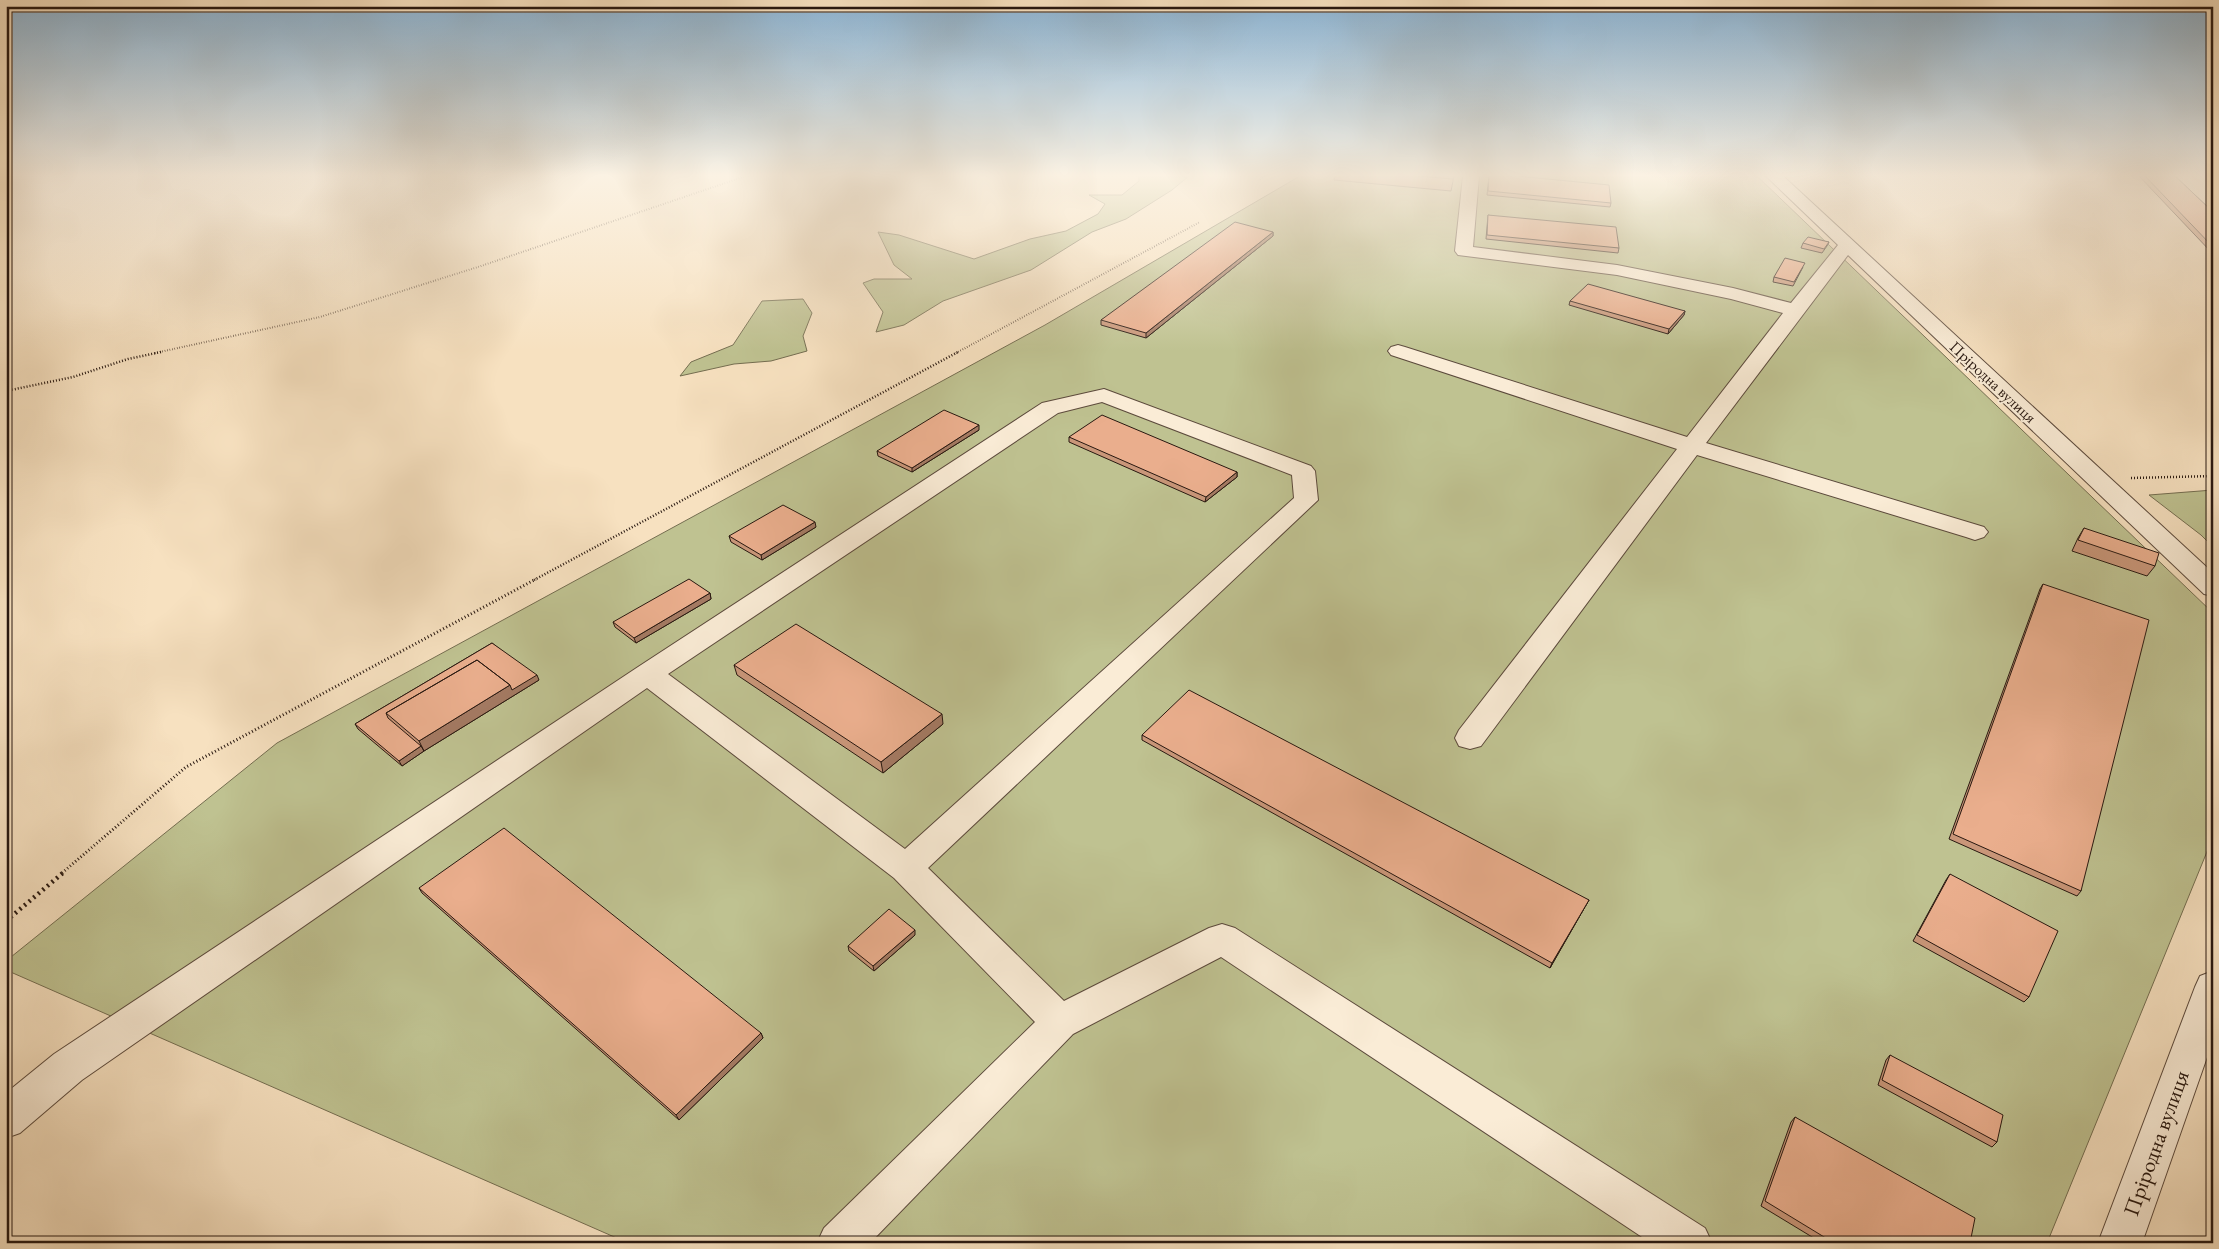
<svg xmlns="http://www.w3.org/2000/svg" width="2219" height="1249" font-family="'EB Garamond',serif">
	<rect width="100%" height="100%" fill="#f7e1c0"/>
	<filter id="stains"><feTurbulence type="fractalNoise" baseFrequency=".004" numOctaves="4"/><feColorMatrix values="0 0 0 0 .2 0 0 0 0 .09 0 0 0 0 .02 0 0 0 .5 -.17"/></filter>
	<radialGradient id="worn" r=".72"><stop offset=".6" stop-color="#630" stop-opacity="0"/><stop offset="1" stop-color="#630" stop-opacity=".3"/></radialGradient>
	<path fill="#bfc291" stroke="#746d50" d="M1139 176H1189L1172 190 1126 219 1092 232 1031 270 943 301 904 325 876 332 883 312 863 283 874 279H912L894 265 878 232 899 235 974 259 1030 239 1066 231 1098 214 1105 204 1089 195H1122L1139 181Z
		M1300 176H1757L2213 613V837L2047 1243H628L6 970V961L277 743 1045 325Z
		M803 299 812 313 803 336 807 351 771 361 734 364 680 376 691 362 733 345 762 301Z
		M2213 490V547L2201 535 2149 495Z"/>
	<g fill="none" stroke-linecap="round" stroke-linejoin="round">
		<g stroke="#5c4a3c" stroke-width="2">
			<path id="minor" d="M1463 176H1479L1473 247 1617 265 1733 288 1791 303 1838 245 1766 176H1783L2213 573V596L2204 594 1848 255 1706 443 1984 527 1988 532 1984 537 1975 540 1966 537 1697 455 1481 746 1470 749 1459 746 1455 738 1459 730 1677 449 1391 355 1388 351 1391 347 1398 345 1405 347 1687 437 1783 313 1731 299 1617 275 1458 255 1455 251Z
				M1104 389 1311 466 1315 471 1318 500 928 868 1064 1001 1209 928 1222 924 1235 928 1705 1228 1712 1243H1651L1221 957 1073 1034 870 1243H817L824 1228 1035 1022 894 878 647 688 82 1080 20 1133 6 1138V1093L54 1054 638 667 1042 403ZM1102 402 1292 475 1294 498 905 849 668 674 1058 413Z
				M2213 971V1040L2142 1243H2098L2195 987 2200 976Z"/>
		</g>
		<path stroke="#281810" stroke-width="2" stroke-dasharray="0.5 2" stroke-linecap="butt" d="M1260 179 1264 176
			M155 353 320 317 481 266 746 176
			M956 353 1200 222"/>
		<path stroke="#281810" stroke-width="2.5" stroke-dasharray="1 2" stroke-linecap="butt" d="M6 391 73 377 128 359 161 352
			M2131 478 2213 476
			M534 580 958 352"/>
		<path stroke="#281810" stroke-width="3" stroke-dasharray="1 2.5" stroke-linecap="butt" d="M62 873 186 767 536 579"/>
		<path stroke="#281810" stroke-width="4.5" stroke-dasharray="2 4" stroke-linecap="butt" d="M6 921 64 872"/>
		<use href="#minor" fill="#faecd6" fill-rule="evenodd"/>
	</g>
	<path fill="#c99679" stroke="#281810" d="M1335 176H1454L1451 191 1334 180Z
		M1489 176H1517L1611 203 1610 207 1487 195Z
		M2139 176H2175L2213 212V254Z
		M1488 215 1619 248 1618 253 1486 239Z
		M1273 232V236L1146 338 1101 325V320Z
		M1829 242 1827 246 1822 253 1801 248 1803 243Z
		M1803 267 1793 286 1773 282 1774 277Z
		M1570 301 1685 311 1684 315 1668 334 1569 305Z
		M979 430 912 472 878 456 877 451Z
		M1069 437 1237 472V477L1205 502 1069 442Z
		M816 527 762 560 731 542 729 536Z
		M2084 528 2155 566 2147 576 2072 551 2078 538Z
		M2043 584 2081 891 2077 896 1949 839 2040 589Z
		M710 593 711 599 636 643 615 627 613 622Z
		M492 643 539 680 424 751 402 766 358 729 355 724Z
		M734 665 943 724 883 773 737 675Z
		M1142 735 1589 900 1586 905 1550 968 1142 740Z
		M1950 874 2029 997 2024 1002 1913 941 1946 880Z
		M419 888 761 1033 763 1038 679 1120 422 893Z
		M915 935 874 971 849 951 848 946Z
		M1890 1055 1997 1142 1992 1147 1878 1085 1886 1060Z
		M1795 1117 1970 1243H1822L1761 1206 1791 1122Z"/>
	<path fill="#a47a63" stroke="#281810" d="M1273 232V236L1146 338V333Z
		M1685 311 1684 315 1668 334 1669 329Z
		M979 425V430L912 472V468Z
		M1237 472V477L1205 502 1206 497Z
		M815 522 816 527 762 560 761 555Z
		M710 593 711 599 636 643 634 638Z
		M537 675 539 680 424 751 419 741 510 685Z
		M942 714 943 724 883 773 881 762Z
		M421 746 424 751 402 766 399 761Z
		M1589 900 1586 905 1550 968 1552 963Z
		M915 930V935L874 971 873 966Z
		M761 1033 763 1038 679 1120 676 1115Z"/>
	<path fill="#eaae8d" stroke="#281810" d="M1418 176H1454L1453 179Z
		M1489 176H1517L1609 185 1611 203 1488 191Z
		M2145 176H2175L2213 212V247Z
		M1488 215 1616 227 1619 248 1487 235Z
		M1235 222 1273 232 1146 333 1101 320Z
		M1808 237 1829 242 1824 249 1803 243Z
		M1785 258 1805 263 1794 282 1774 277Z
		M1588 284 1685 311 1669 329 1570 301Z
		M944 410 979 425 912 468 877 451Z
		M1102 415 1237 472 1206 497 1069 437Z
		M783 505 815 522 761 555 729 536Z
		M2084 528 2159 553 2155 566 2078 540Z
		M689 579 710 593 634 638 613 622Z
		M2043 584 2149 620 2081 891 1953 834Z
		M796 624 942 714 881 762 734 665Z
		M492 643 537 675 512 690 510 685 477 660 386 713 388 718 421 746 399 761 355 724Z
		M477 660 510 685 419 741 386 713Z
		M1189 690 1589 900 1552 963 1142 735Z
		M504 828 761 1033 676 1115 419 888Z
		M1950 874 2058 931 2029 997 1917 935Z
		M889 909 915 930 873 966 848 946Z
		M1890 1055 2003 1115 1997 1142 1882 1080Z
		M1795 1117 1975 1218 1970 1243H1834L1765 1201Z"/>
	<linearGradient id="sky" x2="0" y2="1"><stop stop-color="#8cb6d7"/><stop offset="0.5" stop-color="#fbf2e3"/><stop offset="1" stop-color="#fbf2e3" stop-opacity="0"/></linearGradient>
	<rect width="2219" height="351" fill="url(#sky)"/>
	<g text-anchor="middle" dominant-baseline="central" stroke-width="4" stroke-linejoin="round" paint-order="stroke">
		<g font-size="16" fill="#281810" stroke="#faecd6">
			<text transform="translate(1993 382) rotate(43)">Пріродна вулиця</text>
		</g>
		<g font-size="22" fill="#281810" stroke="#faecd6">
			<text transform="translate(2156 1143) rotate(-70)">Пріродна вулиця</text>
		</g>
	</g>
	<rect width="2219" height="1249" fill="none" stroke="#f7e1c0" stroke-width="25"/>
	<rect x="8" y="8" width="2204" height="1234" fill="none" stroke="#281810" stroke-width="2.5"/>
	<rect x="12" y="12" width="2194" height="1224" fill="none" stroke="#281810"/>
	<rect width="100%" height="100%" filter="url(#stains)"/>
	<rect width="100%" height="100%" fill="url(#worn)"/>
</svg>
